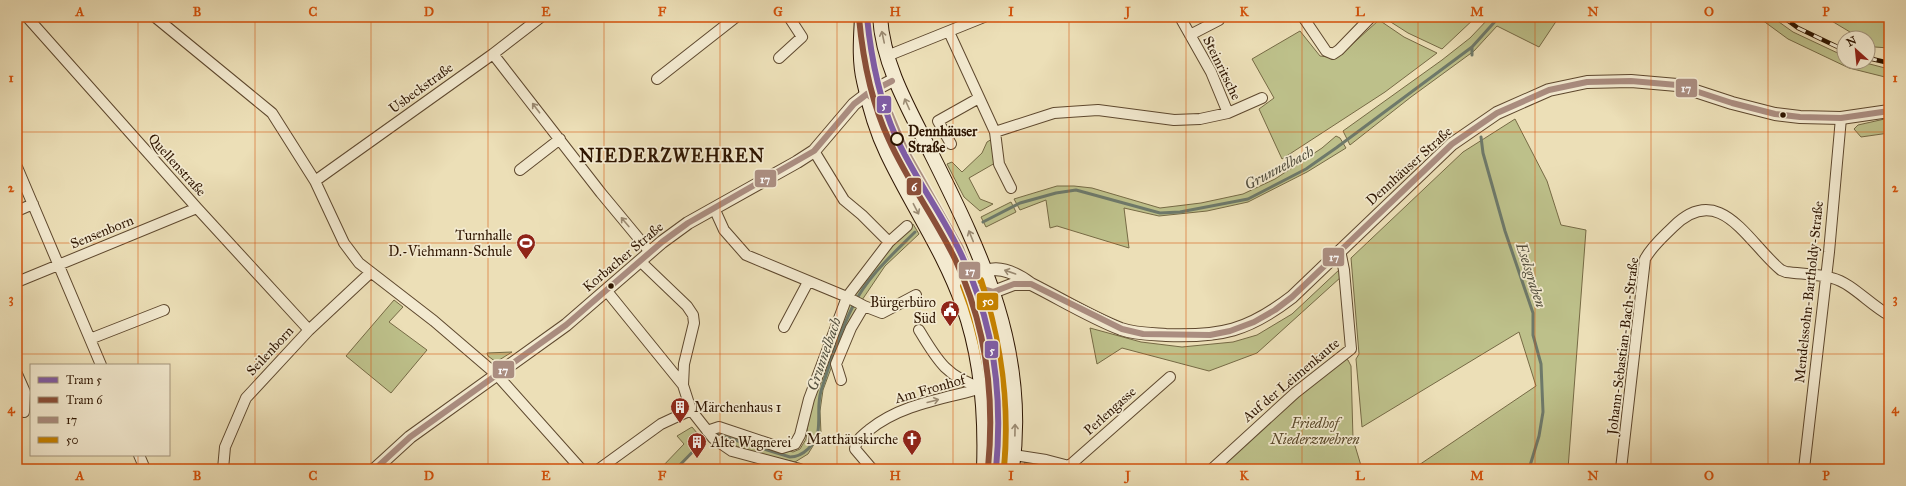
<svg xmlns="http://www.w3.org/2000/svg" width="1906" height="486" font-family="'IM FELL Great Primer',serif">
	<rect width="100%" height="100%" fill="#ecdfb7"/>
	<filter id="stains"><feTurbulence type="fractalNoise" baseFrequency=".005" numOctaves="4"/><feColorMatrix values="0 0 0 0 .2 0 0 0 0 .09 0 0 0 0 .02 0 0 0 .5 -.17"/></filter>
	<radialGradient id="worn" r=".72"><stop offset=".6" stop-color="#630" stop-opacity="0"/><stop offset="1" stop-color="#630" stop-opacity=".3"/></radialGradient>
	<path fill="#bdc08a" stroke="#766a45" d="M1383 17H1476L1442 49 1408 33Z
		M1490 17H1559L1539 47 1497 26 1474 51 1411 97 1350 145 1343 131 1442 60 1470 38Z
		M1758 17H1772L1793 32 1844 56V62H1862L1889 69V78L1849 68 1788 39Z
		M1825 17H1889V48L1875 47 1868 43V38H1860Z
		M1379 20 1404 37 1437 53 1385 92 1282 159 1259 109 1274 98 1252 59 1300 31 1320 56 1337 58Z
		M1889 118V133L1861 137 1854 129 1858 125Z
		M1515 119 1547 181 1561 225 1586 230 1568 469H1413L1536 386 1519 332 1362 427 1356 359 1359 354 1351 258 1463 152Z
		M1336 136 1340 138 1346 148 1307 172 1248 202 1207 211 1159 216 1124 208 1129 248 1057 226 1050 228 1046 200 1020 210 1014 199 1057 186H1074L1092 188 1160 208 1201 203 1243 194 1275 179 1322 148Z
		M992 139 995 163 969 178 980 199 993 204 980 211 964 197 947 164 952 162 962 172 982 153 987 142Z
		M1011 202 1016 212 986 227 981 217Z
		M913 224 919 234 885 266 860 303 840 344 823 390 820 411 821 433 808 454 795 462 746 451 716 435 715 430 793 452 800 449 806 439 811 401 847 297 883 254Z
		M1340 269 1341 277 1257 353 1209 371 1122 348 1097 364 1090 328 1141 342 1182 347 1233 342 1257 335 1292 314Z
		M969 290 974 291C993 348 1003 409 994 469H989L991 429 989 400 966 296Z
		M984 295H988L1005 364 1010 428 1007 469H1002C1011 410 1000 352 984 295Z
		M394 300 403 307 389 322 427 350 391 393 346 356Z
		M512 352 496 362 488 356 487 353Z
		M1344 358 1348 360 1351 366 1353 439 1362 469H1216L1297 396Z
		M692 427 703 440 676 469H660L684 444 677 436Z
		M1025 461 1055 466 1057 469H1024Z"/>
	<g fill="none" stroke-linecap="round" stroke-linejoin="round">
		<path stroke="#6e796a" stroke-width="3" d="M1472 55V47
			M1481 137 1483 153 1505 231 1533 313V335L1541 364 1543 412 1539 436 1529 469
			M983 222 1020 203 1056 193 1076 190 1160 213 1180 212 1248 199 1306 169 1336 148 1472 47 1499 17
			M714 436 718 435 790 457C803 457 816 444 818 431 820 417 817 404 821 391 829 365 841 330 853 306 867 277 893 254 915 232
			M676 469 706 438 709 437"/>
		<g stroke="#5e482e" stroke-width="12">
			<path id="minor" d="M27 17 197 208 309 330
				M155 17 272 113 315 181 344 243 359 263 434 321 497 375 581 469
				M1180 17 1211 72 1228 113
				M1303 17 1326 51 1333 54 1339 50 1371 17
				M949 32 995 132 999 164 1011 188
				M1190 35 1219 20
				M493 54 601 193 650 252
				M887 56 984 17
				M779 58 802 37 789 17
				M657 79 736 17
				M995 132 1054 113 1098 110 1174 120 1200 119 1228 113 1262 98
				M951 144 938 121 979 98
				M17 167 101 365
				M520 170 560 139
				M315 181 493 54 541 17
				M714 208 724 230 746 255 847 297 864 306 882 313 916 295
				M17 211 33 204
				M889 242 907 226
				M640 261 687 306 693 315 694 323 684 364 683 385 691 410 713 438 732 451 800 469
				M17 282 197 208
				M610 295 683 385
				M784 327 808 282
				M919 330C937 360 947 378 983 388
				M90 339 164 310
				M17 374 25 392 24 412
				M841 380 836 364 851 328 864 306
				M707 431 719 427 782 448 795 444 800 435 809 399 847 297 889 242 862 215 844 200 814 151
				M139 455 145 469
				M1014 455 1046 460 1069 466 1170 377
				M223 469 225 447 246 398 309 330 370 273
				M599 469 661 424 691 410
				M872 469 855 449C856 440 862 436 869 430 901 404 943 399 983 388
				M1212 469 1295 393 1351 349 1344 270 1340 250
				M1621 469 1645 259C1652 246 1663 237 1673 227 1720 180 1748 243 1781 270L1786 272C1801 274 1818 274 1832 278 1852 283 1870 305 1889 315
				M1804 469 1829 252 1841 118"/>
		</g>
		<g stroke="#5e482e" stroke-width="14">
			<path id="tertiary" d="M953 281C987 269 1000 261 1031 284 1061 299 1090 317 1121 329 1135 334 1151 334 1166 335 1221 337 1248 331 1292 297L1452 144 1497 113 1549 90 1587 82 1631 81 1677 85 1732 103 1775 114 1800 117 1841 118 1889 111
				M953 281 993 292 1014 284H1031
				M375 469 410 437 566 325 662 242 688 223 797 162 814 151 854 104 867 94 895 79"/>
		</g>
		<g stroke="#2e1500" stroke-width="16">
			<path id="secondary" d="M862 17C861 38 859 60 864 81 869 105 876 130 887 153 911 204 944 251 963 305 982 358 986 413 984 469
				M880 17C883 66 910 111 932 155 983 257 1028 351 1012 469"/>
		</g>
		<use href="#minor" stroke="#f3ead0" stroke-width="10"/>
		<use href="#tertiary" stroke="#f3ead0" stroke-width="12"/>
		<use href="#secondary" stroke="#f3ead0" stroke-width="14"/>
		<g stroke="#2e1500" stroke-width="4.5">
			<path id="rail" d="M1783 17 1798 28 1844 50
				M1868 58 1889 63"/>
		</g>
		<use href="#rail" stroke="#f3ead0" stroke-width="3" stroke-dasharray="9" stroke-linecap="butt"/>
		<g stroke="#f3ead0" stroke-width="9">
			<path id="bus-1" d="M867 94 890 113 905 149 961 248 976 287 993 292 1014 284H1031L1122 329 1143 334 1210 335 1230 331 1254 322 1275 310 1292 297 1452 144 1497 113 1549 90 1587 82 1631 81 1677 85 1732 103 1775 114 1800 117 1841 118 1889 111
				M375 469 410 437 566 325 662 242 688 223 814 151 854 104 867 94 892 81"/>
		</g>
		<g stroke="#f3ead0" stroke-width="9">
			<path id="bus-2" d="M935 205 940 226 954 252 965 277
				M992 469C994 406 986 345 963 286L981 280C1001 342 1010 403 1004 468"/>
		</g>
		<use href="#bus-1" stroke="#aa8d80" stroke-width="6"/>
		<use href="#bus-2" stroke="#c58200" stroke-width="6"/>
		<g stroke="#f3ead0" stroke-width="9">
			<path id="tram-1" d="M867 17C871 58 879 99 896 137 915 179 943 215 962 256 994 324 1003 396 996 469"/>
		</g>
		<g stroke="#f3ead0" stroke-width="9">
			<path id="tram-2" d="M859 18C863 60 871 102 889 140 908 182 935 218 955 259 986 325 995 396 988 468"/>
		</g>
		<use href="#tram-1" stroke="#7f5ca3" stroke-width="6"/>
		<use href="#tram-2" stroke="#8a4f38" stroke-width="6"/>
	</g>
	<defs><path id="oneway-shaft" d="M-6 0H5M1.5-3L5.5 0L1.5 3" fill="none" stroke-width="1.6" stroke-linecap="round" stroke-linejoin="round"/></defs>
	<g stroke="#9a8a72">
		<use href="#oneway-shaft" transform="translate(883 37) rotate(-102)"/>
		<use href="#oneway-shaft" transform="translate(907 104) rotate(-114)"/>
		<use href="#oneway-shaft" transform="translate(536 108) rotate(-127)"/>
		<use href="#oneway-shaft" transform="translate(916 209) rotate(63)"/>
		<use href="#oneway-shaft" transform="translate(625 222) rotate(-130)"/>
		<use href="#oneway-shaft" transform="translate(971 236) rotate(-112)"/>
		<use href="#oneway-shaft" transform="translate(1010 272) rotate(-161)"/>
		<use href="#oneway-shaft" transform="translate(933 401) rotate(-15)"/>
		<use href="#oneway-shaft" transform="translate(1015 430) rotate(-89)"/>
	</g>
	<path fill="none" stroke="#d5520b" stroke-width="1" stroke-opacity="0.55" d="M138 17V365M255 17V469M371 17V469M488 17V469M604 17V469M720 17V469M837 17V469M953 17V469M1069 17V469M1186 17V469M1302 17V469M1418 17V469M1535 17V469M1651 17V469M1768 17V469M17 132H1889M17 243H1889M17 354H1889M138 455V469"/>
	<defs>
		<g id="stadium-pin" transform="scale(1)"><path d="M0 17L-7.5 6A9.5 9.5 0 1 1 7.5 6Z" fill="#8f2418" stroke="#f3ead0"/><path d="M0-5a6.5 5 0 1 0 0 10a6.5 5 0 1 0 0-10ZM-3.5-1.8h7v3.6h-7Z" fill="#fff"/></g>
		<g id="civic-pin" transform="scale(1)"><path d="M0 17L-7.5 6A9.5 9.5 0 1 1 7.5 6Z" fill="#8f2418" stroke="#f3ead0"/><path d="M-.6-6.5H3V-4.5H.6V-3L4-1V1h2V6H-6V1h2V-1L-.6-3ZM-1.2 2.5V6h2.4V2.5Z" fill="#fff"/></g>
		<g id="building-pin" transform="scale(1)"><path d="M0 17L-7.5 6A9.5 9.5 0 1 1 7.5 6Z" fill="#8f2418" stroke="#f3ead0"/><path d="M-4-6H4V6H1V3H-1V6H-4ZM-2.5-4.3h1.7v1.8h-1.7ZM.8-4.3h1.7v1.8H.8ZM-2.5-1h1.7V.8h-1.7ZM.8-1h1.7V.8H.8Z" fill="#fff"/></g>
		<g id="church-pin" transform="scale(1)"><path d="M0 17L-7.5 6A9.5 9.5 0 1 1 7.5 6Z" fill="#8f2418" stroke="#f3ead0"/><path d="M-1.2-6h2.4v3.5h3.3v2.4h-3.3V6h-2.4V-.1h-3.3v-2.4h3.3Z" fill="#fff"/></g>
	</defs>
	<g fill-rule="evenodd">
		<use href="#stadium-pin" x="526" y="243"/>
		<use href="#civic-pin" x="950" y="310"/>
		<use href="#building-pin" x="680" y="407"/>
		<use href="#church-pin" x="912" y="439"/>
		<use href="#building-pin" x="697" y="442"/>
	</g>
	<g fill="#2e1500" stroke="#f3ead0" stroke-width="1.5">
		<circle cx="1783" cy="115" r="3.5"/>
		<circle cx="611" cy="286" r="3.5"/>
	</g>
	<circle fill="#f3ead0" stroke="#2e1500" stroke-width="2" cx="897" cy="139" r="6"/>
	<g text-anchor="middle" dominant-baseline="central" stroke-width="3.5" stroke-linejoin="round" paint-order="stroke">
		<g font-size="14" fill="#2e1500" stroke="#f3ead0">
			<text transform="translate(1222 68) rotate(64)">Steinritsche</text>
			<text transform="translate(421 88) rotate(-36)">Usbeckstraße</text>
			<text transform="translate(177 165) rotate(48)">Quellenstraße</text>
			<text transform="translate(1409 166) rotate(-42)">Dennhäuser Straße</text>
			<text transform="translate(102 232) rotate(-22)">Sensenborn</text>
			<text transform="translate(623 257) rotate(-40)">Korbacher Straße</text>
			<text transform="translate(1809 292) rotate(-84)">Mendelssohn-Bartholdy-Straße</text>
			<text transform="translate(1623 346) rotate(-83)">Johann-Sebastian-Bach-Straße</text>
			<text transform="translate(270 351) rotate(-47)">Seilenborn</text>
			<text transform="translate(1291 380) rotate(-40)">Auf der Leimenkaute</text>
			<text transform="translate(930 389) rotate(-16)">Am Fronhof</text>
			<text transform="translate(1110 411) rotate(-42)">Perlengasse</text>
		</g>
		<g font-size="14" font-weight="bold" fill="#2e1500" stroke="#f3ead0" text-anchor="start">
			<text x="908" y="131">Dennhäuser<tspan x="908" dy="16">Straße</tspan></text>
		</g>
		<g font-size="14" fill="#2e1500" stroke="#f3ead0" text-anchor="end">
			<text x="512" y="235">Turnhalle<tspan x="512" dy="16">D.-Viehmann-Schule</tspan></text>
			<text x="936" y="302">Bürgerbüro<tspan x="936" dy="16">Süd</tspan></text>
			<text x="694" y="407" text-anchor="start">Märchenhaus 1</text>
			<text x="898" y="439">Matthäuskirche</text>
			<text x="711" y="442" text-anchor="start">Alte Wagnerei</text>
		</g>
		<g font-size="14" font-style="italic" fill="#594829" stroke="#f3ead0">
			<text x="1315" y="423">Friedhof<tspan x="1315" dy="16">Niederzwehren</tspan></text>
		</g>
		<g font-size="15" font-style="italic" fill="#534f3e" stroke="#f3ead0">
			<text transform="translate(1279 168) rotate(-28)">Grunnelbach</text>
			<text transform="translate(1531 275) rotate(72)">Eselsgraben</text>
			<text transform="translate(824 354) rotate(-71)">Grunnelbach</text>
		</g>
		<g font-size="18" font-weight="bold" letter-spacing="1" fill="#2e1500" stroke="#f3ead0">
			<text x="672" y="156">NIEDERZWEHREN</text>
		</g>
	</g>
	<g stroke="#f3ead0" stroke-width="1.5">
		<rect x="1675" y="78" width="23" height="20" rx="4" fill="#aa8d80"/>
		<rect x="876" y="95" width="16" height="19" rx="4" fill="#7f5ca3"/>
		<rect x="754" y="169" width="23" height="19" rx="4" fill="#aa8d80"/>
		<rect x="906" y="177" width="16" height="19" rx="4" fill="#8a4f38"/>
		<rect x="1322" y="247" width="23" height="20" rx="4" fill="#aa8d80"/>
		<rect x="958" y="261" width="23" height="19" rx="4" fill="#aa8d80"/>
		<rect x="976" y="292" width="23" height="19" rx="4" fill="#c58200"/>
		<rect x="984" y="340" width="15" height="19" rx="4" fill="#7f5ca3"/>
		<rect x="492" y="360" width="23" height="19" rx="4" fill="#aa8d80"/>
	</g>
	<g font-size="11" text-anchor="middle" font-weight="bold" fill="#fff">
		<text x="1686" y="92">17</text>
		<text x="884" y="109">5</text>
		<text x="765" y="183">17</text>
		<text x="914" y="191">6</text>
		<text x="1334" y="261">17</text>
		<text x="970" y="275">17</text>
		<text x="988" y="305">50</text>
		<text x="992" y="354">5</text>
		<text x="503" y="374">17</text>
	</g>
	<rect width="1906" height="486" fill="none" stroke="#ecdfb7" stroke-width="44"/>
	<rect x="30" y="364" width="140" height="92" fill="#f3ead0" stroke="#a4957d"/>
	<rect x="38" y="377" width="20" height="6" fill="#7f5ca3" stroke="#a4957d"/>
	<text x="66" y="384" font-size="12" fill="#2e1500">Tram 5</text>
	<rect x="38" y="397" width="20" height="6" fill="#8a4f38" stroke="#a4957d"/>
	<text x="66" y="404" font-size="12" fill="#2e1500">Tram 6</text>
	<rect x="38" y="417" width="20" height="6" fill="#aa8d80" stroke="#a4957d"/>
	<text x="66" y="424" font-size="12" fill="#2e1500">17</text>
	<rect x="38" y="437" width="20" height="6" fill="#c58200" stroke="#a4957d"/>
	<text x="66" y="444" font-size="12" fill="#2e1500">50</text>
	<g transform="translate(1856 50) rotate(333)"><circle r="19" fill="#f3ead0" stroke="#a4957d"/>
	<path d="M0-3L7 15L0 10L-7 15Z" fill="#8f2418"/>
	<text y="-6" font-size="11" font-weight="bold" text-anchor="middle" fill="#2e1500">N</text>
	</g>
	<rect x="22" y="22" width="1862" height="442" fill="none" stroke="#d5520b" stroke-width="1.5"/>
	<g font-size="13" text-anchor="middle" font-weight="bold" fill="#d5520b">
		<text x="80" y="16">A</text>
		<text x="197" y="16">B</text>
		<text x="313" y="16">C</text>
		<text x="429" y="16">D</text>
		<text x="546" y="16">E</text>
		<text x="662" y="16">F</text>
		<text x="778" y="16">G</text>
		<text x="895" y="16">H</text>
		<text x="1011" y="16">I</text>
		<text x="1128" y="16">J</text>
		<text x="1244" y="16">K</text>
		<text x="1360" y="16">L</text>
		<text x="1477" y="16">M</text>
		<text x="1593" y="16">N</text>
		<text x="1709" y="16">O</text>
		<text x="1826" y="16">P</text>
		<text x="11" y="82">1</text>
		<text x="1895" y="82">1</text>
		<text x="11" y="192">2</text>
		<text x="1895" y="192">2</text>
		<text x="11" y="303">3</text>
		<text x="1895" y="303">3</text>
		<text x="11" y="413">4</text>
		<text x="1895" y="413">4</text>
		<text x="80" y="480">A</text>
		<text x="197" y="480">B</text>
		<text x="313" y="480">C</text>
		<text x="429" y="480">D</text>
		<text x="546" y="480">E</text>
		<text x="662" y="480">F</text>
		<text x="778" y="480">G</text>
		<text x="895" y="480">H</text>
		<text x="1011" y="480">I</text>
		<text x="1128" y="480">J</text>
		<text x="1244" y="480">K</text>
		<text x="1360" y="480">L</text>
		<text x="1477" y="480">M</text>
		<text x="1593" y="480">N</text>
		<text x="1709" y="480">O</text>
		<text x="1826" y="480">P</text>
	</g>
	<rect width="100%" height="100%" filter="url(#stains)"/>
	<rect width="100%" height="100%" fill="url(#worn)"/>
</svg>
